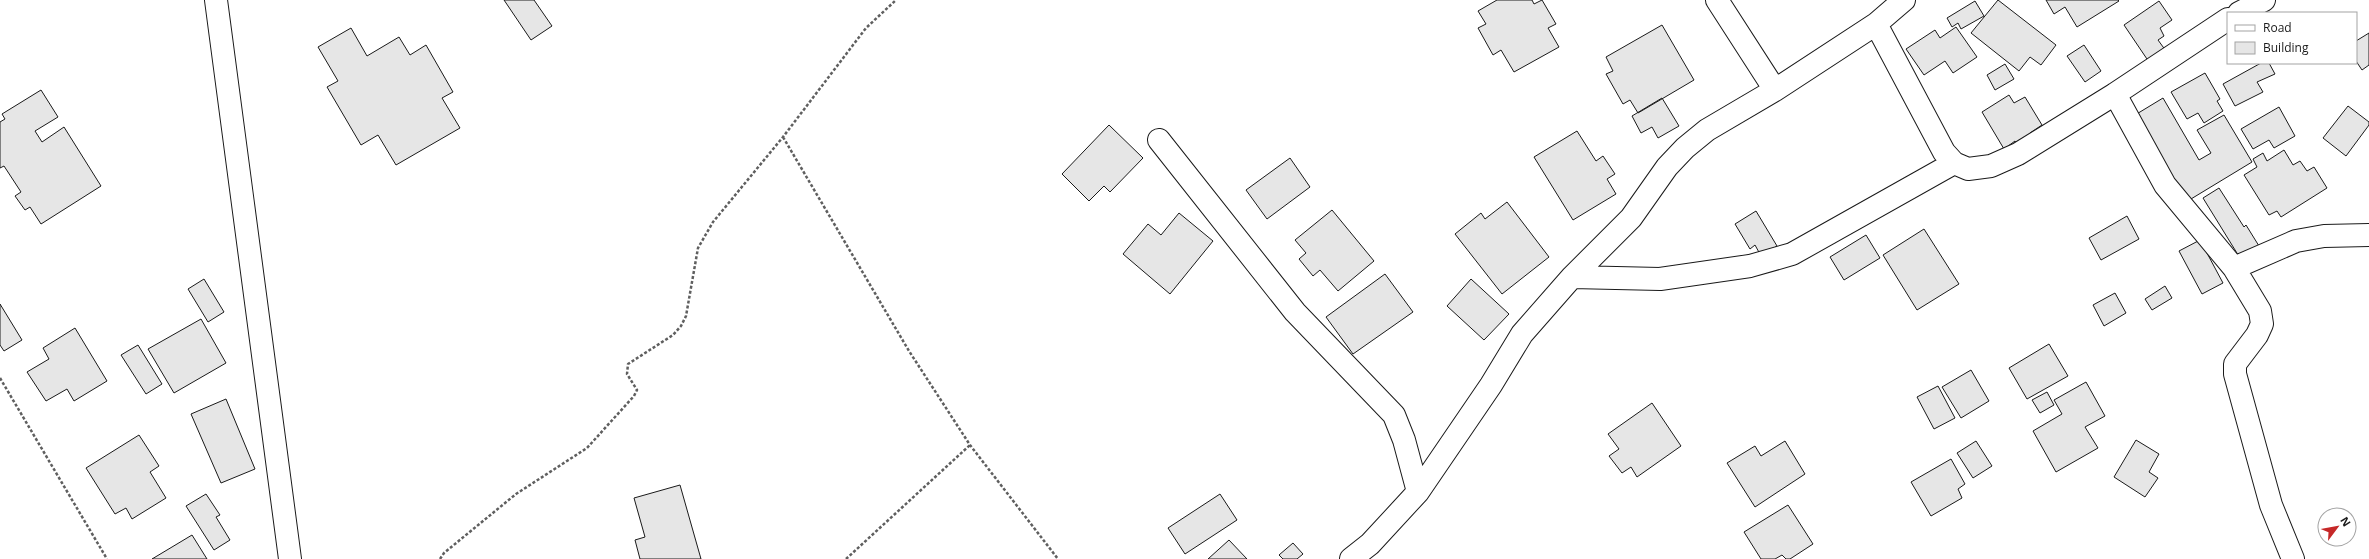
<svg xmlns="http://www.w3.org/2000/svg" width="2369" height="559" font-family="'Open Sans',sans-serif">
	<rect width="100%" height="100%" fill="#fff"/>
	<path fill="#e6e6e6" stroke="#1a1a1a" d="M504 0H534L552 26 531 40Z
		M1497 0H1532L1534 4 1542 0 1556 24 1548 28 1559 47 1514 72 1501 50 1493 55 1478 28 1486 24 1478 11Z
		M1998 0 2056 45 2041 65 2030 57 2019 71 1971 33Z
		M2046 0H2118L2119 1 2077 27 2065 7 2054 14Z
		M1975 1 1984 16 1961 29 1958 23 1952 27 1947 18Z
		M2159 1 2172 20 2160 28 2164 36 2158 40 2166 51 2149 62 2124 25Z
		M1662 25 1694 80 1638 113 1630 100 1623 104 1606 74 1613 71 1606 57Z
		M1956 27 1977 57 1953 73 1945 61 1924 75 1906 49 1935 30 1940 38Z
		M351 28 367 56 399 37 410 55 426 45 453 92 442 98 460 128 396 165 378 135 361 145 327 87 338 81 318 47Z
		M2369 33V65L2362 70 2356 61V41Z
		M2084 45 2101 71 2085 82 2067 56Z
		M2261 63H2269L2275 74 2257 82 2263 92 2235 106 2223 84Z
		M2005 64 2014 79 1995 90 1987 75Z
		M2205 73 2220 99 2217 101 2223 111 2204 123 2198 113 2187 119 2171 92Z
		M41 90 58 117 35 131 42 142 64 127 101 186 41 224 30 207 25 210 15 196 21 192 4 166 0 168V122L5 119 2 114Z
		M2009 95 2014 103 2025 97 2042 125 2030 133 2032 137 2018 146 2015 141 2004 149 1982 112Z
		M1662 98 1679 126 1658 138 1652 127 1641 133 1632 116Z
		M2163 98 2199 160 2211 153 2197 130 2224 115 2252 162 2186 202 2135 115Z
		M2348 106 2369 122V125L2346 156 2323 138Z
		M2279 107 2295 136 2274 148 2269 140 2253 149 2241 129Z
		M1109 125 1143 158 1110 192 1104 186 1089 201 1062 174Z
		M1577 131 1596 161 1603 156 1615 174 1607 179 1616 194 1573 220 1534 157Z
		M2284 150 2293 165 2300 161 2307 171 2314 167 2327 188 2281 217 2277 211 2269 215 2244 175 2257 167 2253 159 2263 153 2267 161Z
		M1290 158 1310 187 1267 219 1246 190Z
		M2219 188 2244 227 2246 225 2259 246 2240 258 2203 198Z
		M1507 202 1549 257 1502 294 1455 234 1481 213 1485 219Z
		M1332 210 1374 261 1338 291 1320 270 1313 276 1299 259 1306 253 1295 240Z
		M1756 211 1777 246 1761 256 1755 245 1750 249 1735 224Z
		M1179 213 1213 241 1170 294 1123 254 1148 224 1161 235Z
		M2127 216 2139 239 2101 260 2089 238Z
		M1924 229 1959 284 1917 310 1883 255Z
		M1866 235 1880 258 1844 280 1830 257Z
		M2200 240 2223 283 2202 294 2179 251Z
		M1385 274 1413 312 1353 354 1326 317Z
		M204 279 224 312 208 322 188 289Z
		M1471 279 1509 314 1484 340 1447 306Z
		M2165 286 2172 298 2152 310 2145 299Z
		M2115 293 2126 313 2104 326 2093 305Z
		M0 304 22 340 4 351 0 345Z
		M201 319 226 363 174 393 148 349Z
		M75 328 107 381 74 401 67 389 46 401 27 372 49 359 43 348Z
		M2049 344 2068 376 2027 399 2009 368Z
		M138 345 162 384 146 394 121 355Z
		M1971 370 1989 401 1961 418 1942 387Z
		M2086 382 2105 416 2085 427 2098 448 2056 472 2033 431 2062 414 2054 400Z
		M1938 386 1955 418 1934 429 1917 397Z
		M2047 392 2054 405 2040 413 2032 400Z
		M226 399 255 469 221 483 191 414Z
		M1652 403 1681 446 1637 477 1631 467 1622 473 1609 456 1619 449 1608 434Z
		M139 435 159 466 150 472 166 498 132 519 126 508 115 514 86 468Z
		M2136 440 2159 454 2149 472 2158 478 2145 497 2114 477Z
		M1785 441 1805 474 1755 507 1727 463 1755 446 1761 456Z
		M1976 441 1992 466 1973 478 1957 453Z
		M1951 459 1965 484 1958 489 1962 498 1931 516 1911 482Z
		M680 485 701 559H640L635 540 645 537 634 498Z
		M206 494 220 515 216 517 230 540 214 550 186 506Z
		M1220 494 1237 520 1185 554 1168 528Z
		M1788 505 1813 544 1790 559H1786L1782 555 1775 559H1761L1744 532Z
		M192 535 207 559H152Z
		M1229 540 1247 559H1208Z
		M1293 543 1303 554 1297 559H1283L1279 555Z"/>
	<g fill="none" stroke-linecap="round" stroke-linejoin="round">
		<g stroke="#1a1a1a" stroke-width="24">
			<path id="minor" d="M216 0 290 559
				M1717 0 1775 90
				M2239 13 2264 0
				M1876 24 1944 152 1954 163 1968 169 1991 166 2018 154 2115 94 2228 19
				M2115 94 2165 185 2234 268 2260 311 2262 324 2257 335 2235 364V374L2271 505 2293 559
				M1159 140 1295 312 1394 415 1404 440 1418 492
				M2234 268 2296 241 2324 236 2369 235
				M1572 277 1660 279 1750 266 1792 254 1954 163
				M1351 559 1370 544 1418 492 1491 385 1522 334 1572 277 1631 218 1667 167 1685 148 1707 130 1775 90 1876 24 1904 0"/>
		</g>
		<path stroke="#5f5f5f" stroke-width="2.5" stroke-dasharray="3 2" stroke-linecap="butt" d="M783 137 909 351 970 445 1058 559
			M0 378 107 559
			M440 559 444 553 516 494 587 448 634 396 637 390 627 374 628 364 673 335 681 326 686 316 698 248 713 222 783 137 866 28 896 0
			M846 559 970 445"/>
		<use href="#minor" stroke="#fff" stroke-width="22"/>
	</g>
	<rect x="2227" y="12" width="130" height="52" fill="#ffffff" stroke="#a3a3a3"/>
	<rect x="2235" y="25" width="20" height="6" fill="#ffffff" stroke="#a3a3a3"/>
	<text x="2263" y="32" font-size="12" fill="#1a1a1a">Road</text>
	<rect x="2235" y="42" width="20" height="12" fill="#e6e6e6" stroke="#a3a3a3"/>
	<text x="2263" y="52" font-size="12" fill="#1a1a1a">Building</text>
	<g transform="translate(2337 527) rotate(58)"><circle r="19" fill="#ffffff" stroke="#a3a3a3"/>
	<path d="M0-3L7 15L0 10L-7 15Z" fill="#c62828"/>
	<text y="-6" font-size="11" font-weight="bold" text-anchor="middle" fill="#1a1a1a">N</text>
	</g>
</svg>
